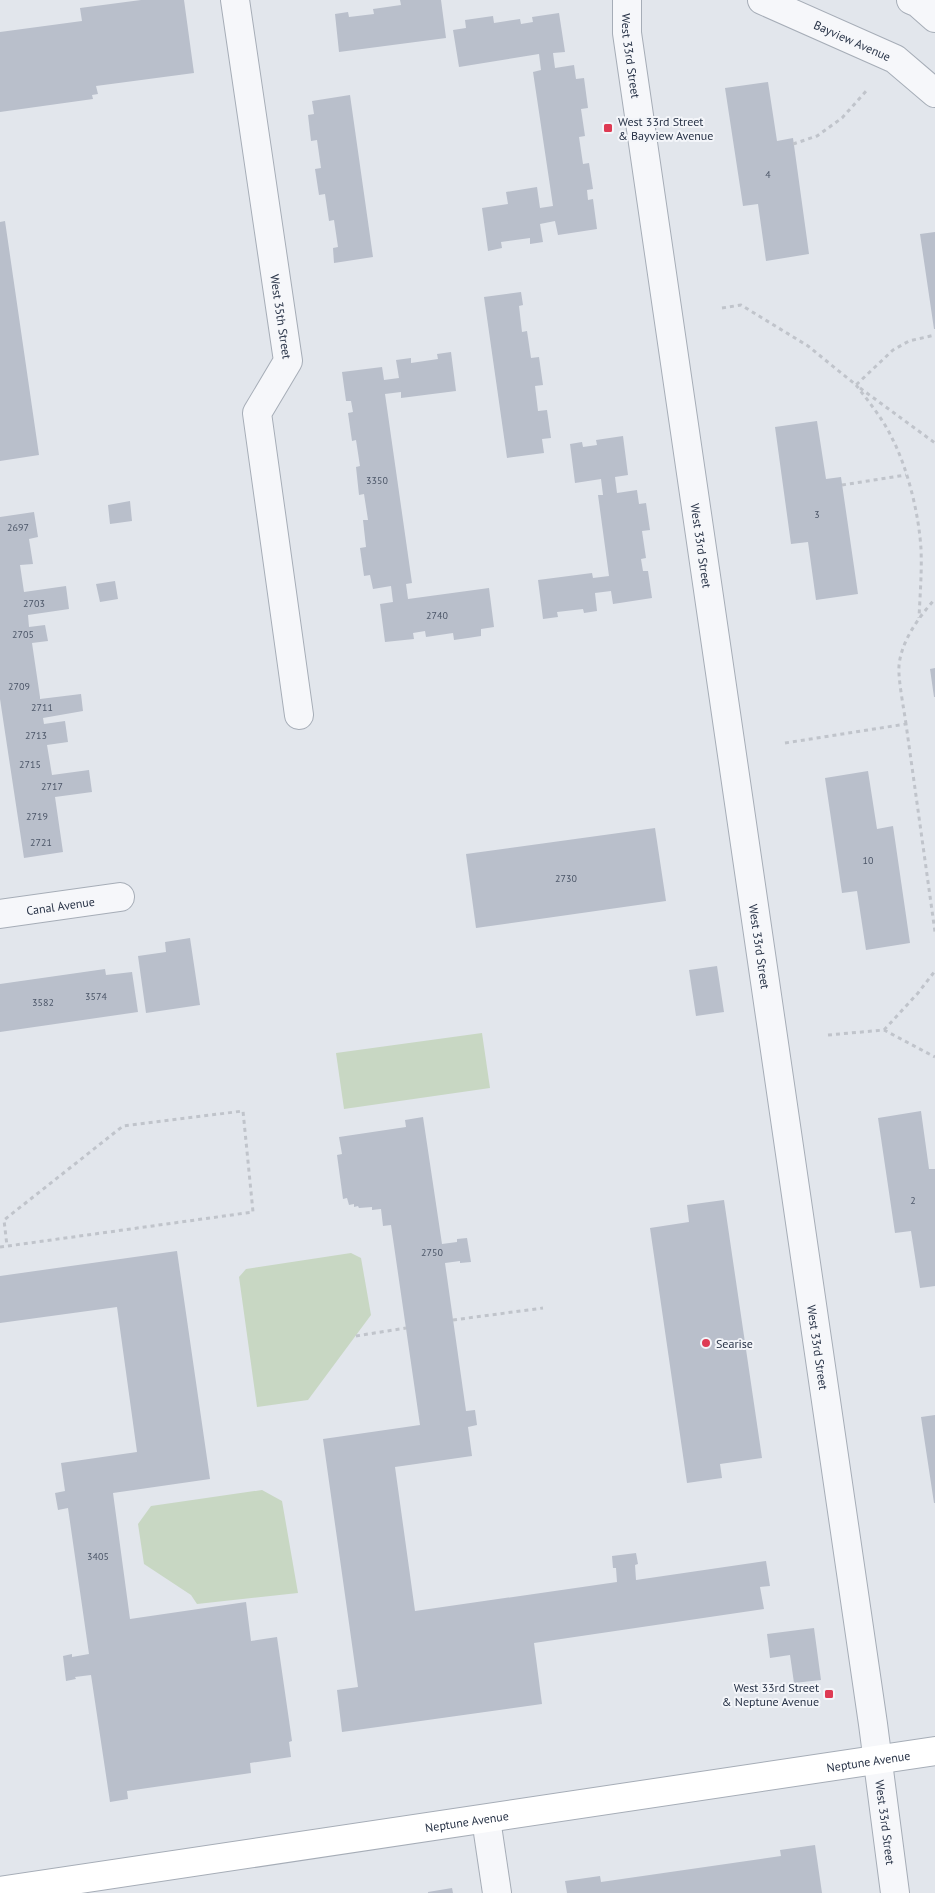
<svg xmlns="http://www.w3.org/2000/svg" width="935" height="1893" font-family="'PT Sans',sans-serif">
	<rect width="100%" height="100%" fill="#e2e6ec"/>
	<path fill="#c8d7c3" d="M482 1033 490 1088 344 1109 336 1053Z
		M351 1253 361 1258 371 1315 308 1400 257 1407 239 1277 246 1269Z
		M262 1490 282 1501 298 1593 197 1604 191 1595 144 1564 138 1524 151 1506Z"/>
	<path fill="#b9bfcb" d="M141 0H184L194 73 96 86 98 94 92 95 93 99 0 112V32L82 21 80 8Z
		M400 0H441L446 38 339 52 335 14 348 12 349 17 374 14 373 9 401 5Z
		M559 13 565 52 553 53 555 68 574 65 576 79 584 78 588 108 581 109 585 136 579 137 583 164 589 163 593 189 587 190 588 200 593 199 597 229 558 235 555 221 540 224 543 242 530 244V238L501 242 502 248 488 251 482 208 508 204 506 192 537 187 540 208 553 206 533 72 541 70 539 54 459 67 453 30 466 28 465 20 493 16 494 23 520 19 521 24 533 22 532 17Z
		M768 82 777 141 793 138 809 254 766 261 758 204 743 206 725 88Z
		M350 95 373 257 334 263 333 248 338 247 334 220 329 221 325 194 319 195 315 169 321 168 317 140 311 141 308 115 314 114 312 101Z
		M5 221 39 455 0 461V222Z
		M935 232V329H934L920 234Z
		M521 292 523 305 519 306 522 332 527 331 531 358 539 357 543 385 535 386 538 411 547 410 551 438 542 439 544 453 507 458 484 297Z
		M451 352 456 391 401 398V392L385 394 412 583 406 584 408 599 489 588 494 627 481 629V636L468 638 454 640 453 633 426 637 425 631 413 633 414 639 385 642 380 604 393 602 391 586 373 589 370 575 364 576 360 548 366 547 363 520H368L364 494 359 495 356 467 360 466 356 440 352 441 348 413 353 412 351 401H346L342 372 382 367 384 380 399 378 396 360 411 358V363L438 359 437 354Z
		M817 421 826 479 841 477 858 594 816 600 808 542 791 544 775 427Z
		M623 436 628 475 615 477 617 493 637 490 639 504 646 503 650 530 642 531 646 558 641 559 643 571H648L652 598 613 604 611 591 595 593 597 611 584 613 583 609 557 612 558 617 543 619 538 580 592 573 593 578 609 576 598 495H603L601 479 575 483 570 444 582 442 583 447 597 445 596 440Z
		M130 501 132 521 110 524 108 505Z
		M34 512 38 537 29 539 33 564 20 565 24 592 66 586 69 609 28 615 29 627 45 625 48 641 32 643 40 697V699L81 694 83 711 43 718 44 724 65 721 68 742 47 745 52 775 89 770 92 792 55 797 63 852 24 858 0 699V517Z
		M115 581 118 599 100 602 96 584Z
		M935 668V697H934L930 669Z
		M868 771 877 829 893 826 910 943 866 950 857 891 842 893 825 778Z
		M655 828 666 901 476 928 466 854Z
		M190 938 200 1005 146 1013 138 956 166 952 165 942Z
		M717 966 724 1012 696 1016 689 970Z
		M105 969 106 975 132 972 138 1012 0 1032V984Z
		M921 1111 929 1169H935V1286L920 1288 911 1231 895 1233 878 1118Z
		M423 1117 442 1244 457 1242V1239L467 1238 471 1262 460 1263V1261L445 1263 466 1411 475 1410 477 1425 468 1427 472 1456 395 1467 415 1611 617 1582 616 1568H613L612 1556 636 1553 638 1564 635 1565 636 1580 766 1561 770 1586 760 1587 764 1609 534 1643 542 1704 342 1732 337 1690 358 1687 323 1439 420 1425 391 1225 383 1226 381 1209 372 1210V1207L359 1208 358 1206 354 1207V1204L349 1205 347 1198 343 1199 337 1155 342 1154 339 1137 406 1127 405 1120Z
		M724 1200 762 1458 720 1464 722 1478 687 1483 650 1228 689 1222 687 1205Z
		M177 1251 210 1479 113 1493 130 1619 246 1602 251 1641 277 1637 292 1741 289 1742 291 1757 250 1763 251 1773 127 1791 128 1799 110 1802 91 1675 75 1677 76 1679 66 1681 63 1656 72 1654V1657L89 1654 68 1508 58 1510 55 1493 65 1491 61 1463 137 1452 117 1307 0 1323V1276Z
		M935 1415V1503H934L921 1417Z
		M814 1628 821 1680 794 1683 790 1655 770 1658 767 1634Z
		M815 1845 822 1893H567L565 1881 600 1876 601 1882 781 1856 780 1850Z
		M452 1888 453 1893H428V1892Z"/>
	<g fill="none" stroke-linecap="round" stroke-linejoin="round">
		<g stroke="#a6adb7" stroke-width="30">
			<g id="minor">
				<path id="s1" d="M235 0 288 361 257 413 299 715"/>
				<path id="s2" d="M627 0V33L873 1724 895 1893"/>
				<path id="s3" d="M762 0 895 59 935 93"/>
				<path d="M911 0 918 3 935 18"/>
				<path id="s4" d="M0 914 120 897"/>
				<path d="M486 1819 497 1893"/>
			</g>
		</g>
		<g stroke="#a6adb7" stroke-width="30">
			<g id="secondary">
				<path id="s5" d="M0 1891 935 1751"/>
			</g>
		</g>
		<path stroke="#c0c4cb" stroke-width="3" stroke-dasharray="4 4" stroke-linecap="butt" d="M793 144 817 136 842 118 867 90
			M722 308 741 305 808 346 856 385 893 350 909 341 935 335
			M856 385C869 402 883 419 892 438 908 469 919 515 921 549 922 572 920 595 919 618
			M860 388 935 443
			M842 485 906 475
			M906 724C904 709 898 680 899 666 901 641 919 617 935 599
			M785 743 906 724 935 932
			M884 1030 918 993 935 971
			M828 1035 884 1030 935 1057
			M0 1247 15 1245 253 1212 243 1111 123 1126 4 1220 7 1246
			M453 1320 543 1308
			M356 1336 406 1328"/>
		<use href="#minor" stroke="#f6f7fa" stroke-width="28"/>
		<use href="#secondary" stroke="#fff" stroke-width="28"/>
	</g>
	<g fill="#de3a53" stroke="#f3f5f9" stroke-width="2">
		<rect x="603" y="123" width="10" height="10" rx="2.5"/>
		<circle cx="706" cy="1343" r="5"/>
		<rect x="824" y="1689" width="10" height="10" rx="2.5"/>
	</g>
	<g text-anchor="middle" dominant-baseline="central" stroke-width="4" stroke-linejoin="round" paint-order="stroke">
		<g font-size="10" fill="#4c5668">
			<text x="768" y="174">4</text>
			<text x="377" y="480">3350</text>
			<text x="817" y="514">3</text>
			<text x="18" y="527">2697</text>
			<text x="34" y="603">2703</text>
			<text x="437" y="615">2740</text>
			<text x="23" y="634">2705</text>
			<text x="19" y="686">2709</text>
			<text x="42" y="707">2711</text>
			<text x="36" y="735">2713</text>
			<text x="30" y="764">2715</text>
			<text x="52" y="786">2717</text>
			<text x="37" y="816">2719</text>
			<text x="41" y="842">2721</text>
			<text x="868" y="860">10</text>
			<text x="566" y="878">2730</text>
			<text x="96" y="996">3574</text>
			<text x="43" y="1002">3582</text>
			<text x="913" y="1200">2</text>
			<text x="432" y="1252">2750</text>
			<text x="98" y="1556">3405</text>
		</g>
		<g font-size="12" fill="#283347" stroke="#f3f5f9">
			<text stroke="none"><textPath href="#s3" startOffset="99">Bayview Avenue</textPath></text>
			<text stroke="none"><textPath href="#s2" startOffset="56">West 33rd Street</textPath></text>
			<text stroke="none"><textPath href="#s1" startOffset="320">West 35th Street</textPath></text>
			<text stroke="none"><textPath href="#s2" startOffset="551">West 33rd Street</textPath></text>
			<text stroke="none"><textPath href="#s4" startOffset="61">Canal Avenue</textPath></text>
			<text stroke="none"><textPath href="#s2" startOffset="956">West 33rd Street</textPath></text>
			<text stroke="none"><textPath href="#s2" startOffset="1361">West 33rd Street</textPath></text>
			<text stroke="none"><textPath href="#s5" startOffset="878">Neptune Avenue</textPath></text>
			<text stroke="none"><textPath href="#s5" startOffset="472">Neptune Avenue</textPath></text>
			<text stroke="none"><textPath href="#s2" startOffset="1841">West 33rd Street</textPath></text>
		</g>
		<g font-size="12" fill="#283347" stroke="#f3f5f9" text-anchor="start">
			<text x="618" y="121">West 33rd Street<tspan x="618" dy="14">&amp; Bayview Avenue</tspan></text>
			<text x="716" y="1343">Searise</text>
			<text x="819" y="1687" text-anchor="end">West 33rd Street<tspan x="819" dy="14">&amp; Neptune Avenue</tspan></text>
		</g>
	</g>
</svg>
